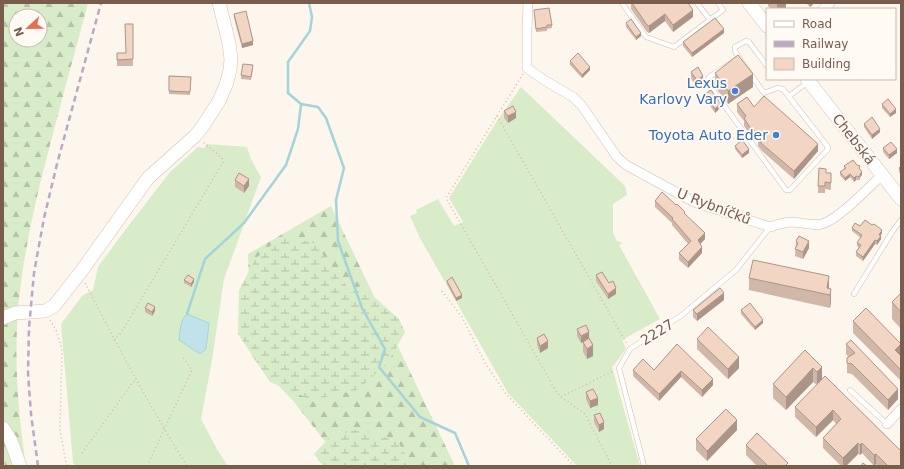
<svg xmlns="http://www.w3.org/2000/svg" width="904" height="469" font-family="'DejaVu Sans',sans-serif">
	<defs>
		<pattern id="forest-firs" width="22" height="20" patternUnits="userSpaceOnUse"><rect width="22" height="20" fill="#d8ecc9"/><path d="M5 1l3.5 6h-7zM16 11l3.5 6h-7z" fill="#b4c2a5"/></pattern>
		<pattern id="wetland-marsh" width="20" height="14" patternUnits="userSpaceOnUse"><rect width="20" height="14" fill="#d8ecc9"/><path d="M1 5h8M5 5V1M11 12h8M15 12V8" fill="none" stroke="#b4c2a5"/></pattern>
	</defs>
	<rect width="100%" height="100%" fill="#fdf6ec"/>
	<path fill="url(#forest-firs)" fill-rule="evenodd" d="M3 3H88C72 63 55 124 40 184 29 231 19 279 17 327 15 374 19 420 26 466H5L3 457ZM16 16H40V40H16Z
		M331 206 455 466H344L294 402 252 357 248 254Z"/>
	<path fill="url(#wetland-marsh)" d="M282 236 314 243 352 293 361 285 399 319 405 332 387 364 357 390 312 400 270 382 238 334 239 290 256 258Z
		M358 429 398 442 413 466H323L314 454 330 437Z"/>
	<path fill="#d8ecc9" d="M521 87 625 186 627 195 613 204V233L617 241 623 243 619 245 660 319 622 340 626 349 614 365 612 367 640 466H577L508 393 420 238 410 216 417 213 416 210 438 199 454 226 463 222 449 198 497 121Z
		M207 144 247 147 251 159 261 177 224 279 212 360 201 419 218 451 228 466H75L73 462 61 324 82 296 93 290 98 267 123 233 170 172 198 147 204 148Z"/>
	<path fill="#bfe3e8" stroke="#a5d3da" d="M187 314 209 323 206 349 200 354 179 340C180 332 180 319 187 314Z"/>
	<g fill="none" stroke-linecap="round" stroke-linejoin="round">
		<path stroke="#a5d3da" stroke-width="2.5" d="M309 3 312 17 310 31 288 62V93L301 104 318 107 326 118 344 168 336 200 338 241 362 308 385 349 379 367 420 417 455 433 469 466
			M187 314 205 259 244 223 286 165 298 129 301 105"/>
		<g stroke="#d1beb0" stroke-width="5.5">
			<path id="lane" d="M622 3 646 37 674 47 723 10 718 3
				M697 3 710 20
				M739 58 764 93 777 88 783 89 828 147V149L790 190H786L707 82 709 77Z
				M739 58 735 51V47L746 41 749 42 767 66
				M789 96 808 82
				M854 294 892 232 901 220
				M850 390 887 424
				M644 466 619 368 630 349 682 315 736 270 770 227"/>
		</g>
		<g stroke="#d1beb0" stroke-width="10">
			<path id="street" d="M528 3 527 30V68L544 80 573 97 582 106 617 157 626 165 694 202 770 227C778 224 785 222 794 222 803 223 812 226 822 224 839 219 868 188 882 175
				M823 9 830 3
				M887 424 901 409"/>
		</g>
		<g stroke="#d6c0b0" stroke-width="14">
			<path id="secondary" d="M749 3 767 26
				M807 79 901 199
				M3 318 15 313 45 311 54 306 80 273 148 178 195 136 203 126 219 101 226 85 230 70 231 59 229 43 219 3
				M3 428 11 441 20 466"/>
		</g>
		<path stroke="#d9b8a5" stroke-width="1.5" stroke-dasharray="1 3" stroke-linecap="butt" d="M523 74 446 198 556 391 561 397 585 414 612 466
			M497 116 627 344
			M85 283C117 345 150 407 187 466
			M442 291 462 317 485 363 506 394 574 466
			M50 320 56 330 62 349 60 429 66 463 68 466
			M114 340 121 333 223 162 222 158 203 142
			M561 397 613 371
			M82 453 133 382 136 380
			M147 466 192 370 182 356"/>
		<use href="#lane" stroke="#fff" stroke-width="4.5"/>
		<use href="#street" stroke="#fff" stroke-width="9"/>
		<use href="#secondary" stroke="#fff" stroke-width="13"/>
		<path stroke="#b9a8c9" stroke-width="2.5" stroke-dasharray="6 4" stroke-linecap="butt" d="M38 466 31 414 28 373 29 328 34 273 44 218 57 164 101 3"/>
	</g>
	<path fill="#d1b7a8" d="M631 3H688L693 17 673 32 665 21 649 33 647 32 631 9Z
		M768 3H786V9H771L768 6Z
		M806 3H814L810 7Z
		M534 10 552 25V28L547 29V31L536 32Z
		M234 14 253 45 242 48 234 18Z
		M626 23 641 36 636 40 626 27Z
		M133 24V66H117V53H126Z
		M724 33 692 57 683 46V42Z
		M570 61 590 70 582 78 570 65Z
		M253 69 251 80 241 79V75Z
		M691 72 703 83 697 87 691 79Z
		M715 73 753 87 728 104 715 87Z
		M169 76 191 77 190 95 169 94Z
		M705 94 722 105V108H720L715 113 705 98Z
		M737 104 754 107 818 151 794 179 762 151 758 146V141L749 133 744 126V121L737 112Z
		M882 104 896 113 890 117 882 108Z
		M504 111 516 118 508 123 504 118Z
		M864 124 880 132 872 139 864 127Z
		M735 146 749 153 742 158 735 149Z
		M883 148 897 153 889 159 883 152Z
		M901 164V175L899 172V168L900 167V165Z
		M844 166 859 168 862 175 860 177V180H856L854 182 850 177 845 181 840 175V172L844 169Z
		M826 173 831 180V190L825 189V193H818V186Z
		M235 180 249 186 244 193 235 187Z
		M655 201 685 214 705 239 700 244 702 253 688 268 679 260V253L688 244 672 225V223L655 207Z
		M860 226 882 233 880 236 881 239 877 245 875 244 863 261 856 256V252L859 248 857 246V243L861 238 852 231V228Z
		M796 241 809 248 803 259 795 256Z
		M596 275 609 283 616 294 608 299 596 281Z
		M749 278 829 288 831 302 830 308 749 290Z
		M184 280 194 282 191 287 184 283Z
		M447 281 462 298 456 301 447 284Z
		M901 293V329L892 319V302Z
		M724 300 697 321 693 317V310Z
		M145 308 155 311 152 316 145 312Z
		M741 310 763 323 755 330 741 314Z
		M853 321 901 344V381L853 333Z
		M577 329 589 332V338L593 356 587 359 583 352V342L581 343 577 336Z
		M537 338 548 348 540 353 537 345Z
		M697 339 739 368 728 379 697 349Z
		M677 344 713 385 702 397 681 377 659 401 633 376V370H654Z
		M846 344 898 399 888 410 852 374 847 373V358L849 357 846 354Z
		M805 350 822 379 901 466H878L876 464 874 466 862 453 860 455 858 454 846 466H841L823 448V438L836 424 833 420 816 437 795 417V407L817 385 813 382 786 410 773 398V384Z
		M586 392 598 405 590 408 586 399Z
		M594 415 604 429 599 432 594 422Z
		M737 430 707 461 696 450V439Z
		M746 445 788 466H757L746 455Z"/>
	<path fill="#aa9588" d="M777 3H786V9H777Z
		M810 3H814L810 7Z
		M693 10V17L673 32V25Z
		M665 14V21L649 33V26Z
		M724 29V33L692 57V53Z
		M641 33V36L636 40V37Z
		M253 41V45L242 48V44Z
		M590 67V70L582 78V75Z
		M753 74V87L728 104V91Z
		M703 76V83L697 87V80Z
		M720 104V108L715 113V109Z
		M896 109V113L890 117V114Z
		M516 112V118L508 123V116Z
		M880 129V132L872 139V135Z
		M818 144V151L794 179V171Z
		M749 149V153L742 158V155Z
		M897 149V153L889 159V155Z
		M862 172V175L860 177V180V174Z
		M850 174V177L845 181V178Z
		M856 176V180L854 182V178Z
		M249 179V186L244 193V186Z
		M882 230V233L879 238V235Z
		M705 233V239L698 246V240Z
		M881 236V239L877 245V241Z
		M875 240V244L863 261V257Z
		M809 241V248L803 259V252Z
		M702 247V253L688 268V262Z
		M829 276V289L827 288Z
		M194 279V282L191 287V284Z
		M616 288V294L608 299V294Z
		M831 289V302L830 308V295Z
		M724 293V300L697 321V314Z
		M462 295V298L456 301V298Z
		M155 307V311L152 316V312Z
		M763 320V323L755 330V327Z
		M589 332V339L581 343V336Z
		M548 341V348L540 353V346Z
		M901 344V356L895 350Z
		M593 345V356L587 359V349Z
		M739 357V368L728 379V369Z
		M822 367V381L817 386V372Z
		M813 368V382L786 410V397Z
		M681 371V377L659 401V394Z
		M713 379V385L702 397V390Z
		M898 389V399L888 410V400Z
		M598 398V405L590 408V401Z
		M833 410V420L816 437V427Z
		M737 420V430L707 461V451Z
		M604 422V429L599 432V425Z
		M858 443V454L846 466H843V458Z
		M862 443V453L860 455V445Z
		M876 454V464L874 466V455Z"/>
	<path fill="#f3d5c3" stroke="#aa9588" d="M632 3H688L693 10 673 25 665 14 649 26 647 25Z
		M549 8 552 25H547V27L536 29 534 10Z
		M246 11 253 41 242 44 234 14Z
		M715 18 724 29 692 53 683 42Z
		M631 19 641 33 636 37 626 23Z
		M125 24H133V59L117 60V53H126Z
		M578 53 590 67 582 75 570 61Z
		M738 55 753 74 728 91 715 73Z
		M243 64 253 65 251 77 241 75Z
		M698 67 703 76 697 80 691 72Z
		M169 76 191 77 190 92 169 91Z
		M711 90 722 105 720 104 715 109 705 94Z
		M764 96 818 144 794 171 762 144 758 138 760 136 749 126 744 118 746 116 737 104 747 97 754 107Z
		M888 99 896 109 890 114 882 104Z
		M513 106 516 112 508 116 504 111Z
		M872 117 880 129 872 135 864 124Z
		M742 140 749 149 742 155 735 146Z
		M891 142 897 149 889 155 883 148Z
		M853 160 857 165 860 166 859 168 862 172 860 174V177L856 176 854 178 850 174 845 178 840 172 846 168 844 166Z
		M901 166V171L899 168Z
		M819 168 826 169V173H831V183L825 182V186H818Z
		M239 173 249 179 244 186 235 180Z
		M662 192 676 205 677 204 685 212 684 213 705 233 698 240 702 247 688 262 679 253 691 241 672 219 673 218 655 201Z
		M865 220 872 225 874 224 882 230 879 235 881 236 877 241 875 240 863 257 856 252 861 245 857 243 862 235 852 228 855 223 860 226Z
		M799 236 809 241 803 252 795 249 798 243 796 241Z
		M753 260 829 276 827 288 831 289 830 295 749 278Z
		M602 272 609 283 613 281 616 288 608 294 596 275Z
		M188 275 194 279 191 284 184 280Z
		M452 277 462 295 456 298 447 281Z
		M720 288 724 293 697 314 693 310Z
		M901 293V312L892 302Z
		M148 303 155 307 152 312 145 308Z
		M750 303 763 320 755 327 741 310Z
		M866 308 901 344 895 350 901 356V370L853 321Z
		M586 325 589 332 581 336 577 329Z
		M708 327 739 357 728 369 697 339Z
		M544 334 548 341 540 346 537 338Z
		M589 338 593 345 587 349 583 342Z
		M851 340 898 389 888 400 852 364 847 363V358L855 353 846 344Z
		M677 344 713 379 702 390 681 371 659 394 633 370 643 359 654 370Z
		M805 350 822 367 817 372 813 368 786 397 773 384Z
		M825 376 901 451V466H888L876 454 874 455 862 443 860 445 858 443 843 458 823 438 841 419 833 410 816 427 795 407Z
		M593 389 598 398 590 401 586 392Z
		M726 409 737 420 707 451 696 439Z
		M600 413 604 422 599 425 594 415Z
		M757 433 788 463 785 466H768L746 445Z
		M863 463 867 466H861Z"/>
	<g fill="#3f7fe0" stroke="#fffaf3" stroke-width="1.5">
		<circle cx="735" cy="91" r="4"/>
		<circle cx="776" cy="135" r="4"/>
	</g>
	<g text-anchor="middle" dominant-baseline="central" stroke-width="3.5" stroke-linejoin="round" paint-order="stroke">
		<g font-size="14" fill="#366cbe" stroke="#fffaf3" text-anchor="end">
			<text x="727" y="83">Lexus<tspan x="727" dy="16">Karlovy Vary</tspan></text>
			<text x="768" y="135">Toyota Auto Eder</text>
		</g>
		<g font-size="14" fill="#7a5c4d" stroke="#fffaf3">
			<text transform="translate(854 139) rotate(52)">Chebská</text>
			<text transform="translate(714 206) rotate(21)">U Rybníčků</text>
			<text transform="translate(657 332) rotate(-32)">2227</text>
		</g>
	</g>
	<rect width="904" height="469" fill="none" stroke="#7a5c4d" stroke-width="8"/>
	<rect x="766" y="8" width="130" height="72" fill="#fffaf3" stroke="#cabbb1"/>
	<rect x="774" y="21" width="20" height="6" fill="#ffffff" stroke="#cabbb1"/>
	<text x="802" y="28" font-size="12" fill="#7a5c4d">Road</text>
	<rect x="774" y="41" width="20" height="6" fill="#b9a8c9" stroke="#cabbb1"/>
	<text x="802" y="48" font-size="12" fill="#7a5c4d">Railway</text>
	<rect x="774" y="58" width="20" height="12" fill="#f3d5c3" stroke="#cabbb1"/>
	<text x="802" y="68" font-size="12" fill="#7a5c4d">Building</text>
	<g transform="translate(28 28) rotate(248)"><circle r="19" fill="#fffaf3" stroke="#cabbb1"/>
	<path d="M0-3L7 15L0 10L-7 15Z" fill="#e76f51"/>
	<text y="-6" font-size="11" font-weight="bold" text-anchor="middle" fill="#7a5c4d">N</text>
	</g>
</svg>
